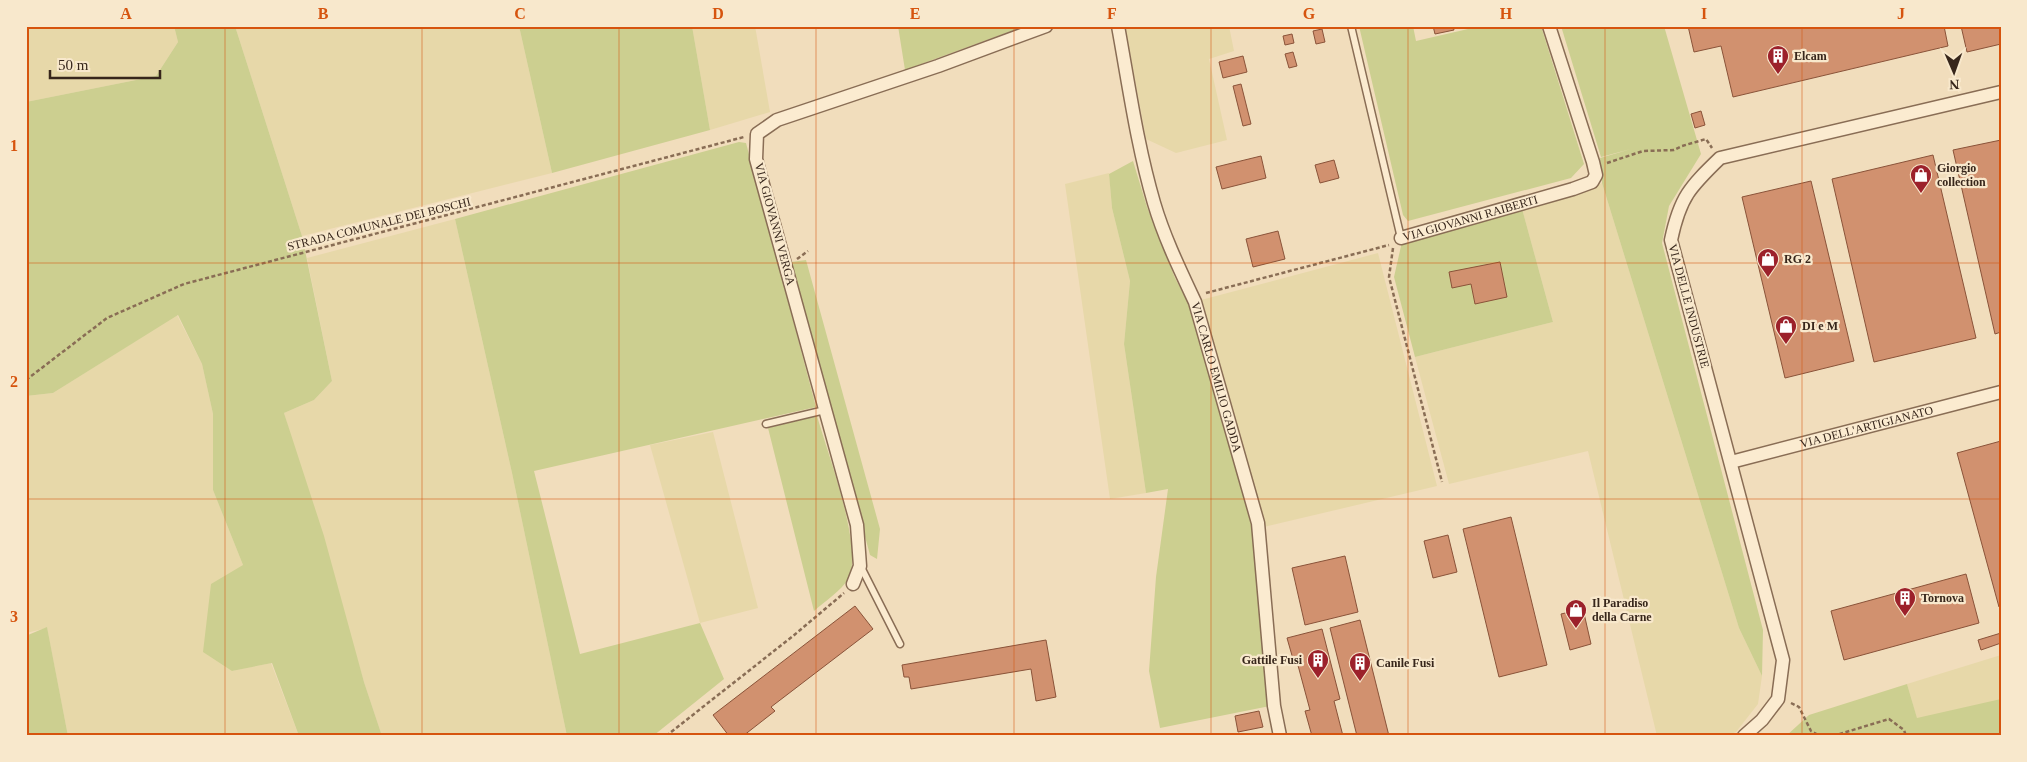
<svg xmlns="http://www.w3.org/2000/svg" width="2027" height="762" font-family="'Times New Roman',serif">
	<rect width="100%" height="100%" fill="#f1ddbc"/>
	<path fill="#e7d8a9" d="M26 26H174L178 42 156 76 26 102Z
		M235 26H519L552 173 302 236Z
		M692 26H755L770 112 710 130Z
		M1125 26H1229L1234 51 1209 59 1227 140 1176 153 1146 139Z
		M1109 173 1112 208 1130 281 1124 344 1146 493 1110 499 1065 184Z
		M1602 183 1739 628 1762 676 1758 704 1736 732 1725 736H1657L1588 451 1449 484 1415 357 1553 322 1521 205Z
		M455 219 512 473 567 736H382L364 682 284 413 314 400 332 381 307 258Z
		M1378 253 1437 486 1264 527 1201 300Z
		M177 315 202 364 213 414V490L243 565 232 671 271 663 299 736H68L47 628 26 633V396L53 393Z
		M713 432 758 608 700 623 650 445Z
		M2001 655V736H1922L1907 684Z"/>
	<path fill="#cccf90" d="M174 26H235L302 236 332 381 314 400 284 413 324 536 364 682 382 736H299L272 663 232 671 203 652 211 584 243 565 213 490V414L202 364 178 315 53 393 26 396V102L156 76 178 42Z
		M519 26H692L710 130 552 173Z
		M898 26H1025L905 70Z
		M1359 26H1413L1416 41 1481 26H1541L1584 164 1571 178 1408 221 1403 215Z
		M1561 26H1664L1701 154 1669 206 1662 243 1763 630 1762 676 1739 628 1602 183 1600 158 1631 149 1601 157Z
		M739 142 746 143 816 407 534 471 580 654 700 623 724 679 653 736H567L512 473 455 219Z
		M1133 161 1147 207 1175 278 1188 302 1253 529 1270 706 1160 728 1149 671 1156 577 1168 489 1146 493 1124 344 1130 281 1112 208 1109 174Z
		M1521 205 1553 322 1415 357 1394 277 1404 233Z
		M806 260 880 529 877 559 870 555 791 262Z
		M817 416C826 448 865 552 848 579 841 591 825 601 814 611L768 428Z
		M47 627 68 736H26V631L28 635Z
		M1907 684 1917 718 2001 699V736H1786L1809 715Z"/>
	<path fill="#d1916f" stroke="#8a5339" d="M1433 26H1453L1454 30 1435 34Z
		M1688 26H1944L1948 46 1733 97 1721 46 1694 52Z
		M1961 26H2001V44L1967 52Z
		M1322 29 1325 42 1316 44 1313 31Z
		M1292 34 1294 43 1285 45 1283 36Z
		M1293 52 1297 66 1289 68 1285 54Z
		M1243 56 1247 72 1223 78 1219 62Z
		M1241 84 1251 124 1243 126 1233 86Z
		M1701 111 1705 125 1695 128 1691 114Z
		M2001 140V332L1995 334 1953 150Z
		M1933 155 1976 338 1874 362 1832 179Z
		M1261 156 1266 178 1222 189 1216 167Z
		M1334 160 1339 178 1320 183 1315 165Z
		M1811 181 1854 361 1785 378 1742 197Z
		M1278 231 1285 259 1253 267 1246 239Z
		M1500 262 1507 297 1475 304 1471 284 1452 288 1449 272Z
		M2001 441V607H1999L1957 453Z
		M1511 517 1547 665 1499 677 1463 529Z
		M1448 535 1457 572 1433 578 1424 541Z
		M1345 556 1358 612 1305 625 1292 568Z
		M1966 574 1979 623 1844 660 1831 611Z
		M855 606 873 629 771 707 775 711 743 736H729L713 715Z
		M1583 609 1591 644 1570 650 1561 614Z
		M1360 620 1389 736H1357L1330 628Z
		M1322 629 1340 699 1334 701 1343 736H1312L1305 711 1310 710 1296 658 1293 659 1287 638Z
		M2001 633V643L1981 650 1978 640Z
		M1046 640 1056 697 1036 701 1031 669 911 689 909 677H904L902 665Z
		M1259 711 1263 727 1238 732 1235 716Z"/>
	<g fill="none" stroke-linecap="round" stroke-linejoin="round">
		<g stroke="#896d55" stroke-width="9">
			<path id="lane" d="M1351 26 1401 238
				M766 424 825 410
				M861 567 900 644"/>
		</g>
		<g stroke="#896d55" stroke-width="15">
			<g id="street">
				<path id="s1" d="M1118 26C1129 86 1137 145 1154 203 1164 237 1180 270 1195 302L1258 523 1274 706 1280 736"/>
				<path id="s2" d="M1401 238 1573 189 1592 182 1596 175 1593 162 1549 26"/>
				<path id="s3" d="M1731 462 2001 392"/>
				<path d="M853 584 860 566 857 525 756 159 757 134 777 120 938 66 1046 26"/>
				<path d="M1744 736 1762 720 1778 699 1783 660 1671 240C1680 197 1690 187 1720 158L2001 92"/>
			</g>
		</g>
		<path stroke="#896d55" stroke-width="2.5" stroke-dasharray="4 2.5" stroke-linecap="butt" d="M1607 163 1643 151 1674 150 1682 146 1706 139 1712 148
			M1393 248 1389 277 1442 482
			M797 259 808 251
			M1206 293 1389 245
			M26 380 107 318 184 284 744 137
			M1791 703 1799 707 1811 731 1820 736
			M666 736 793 636 844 593
			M1833 736 1889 719 1904 730 1906 736"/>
		<use href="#lane" stroke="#fbebd0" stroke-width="6"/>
		<use href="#street" stroke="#fbebd0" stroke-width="12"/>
	</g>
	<path fill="none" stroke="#d6540e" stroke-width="1" stroke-opacity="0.55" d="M225 26V736M422 26V736M619 26V736M816 26V736M1014 26V736M1211 26V736M1408 26V736M1605 26V736M1802 26V736M26 263H2001M26 499H2001"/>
	<defs>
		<g id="building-pin" transform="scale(1.125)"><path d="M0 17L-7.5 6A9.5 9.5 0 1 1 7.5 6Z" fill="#9c212b" stroke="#f8e8cc"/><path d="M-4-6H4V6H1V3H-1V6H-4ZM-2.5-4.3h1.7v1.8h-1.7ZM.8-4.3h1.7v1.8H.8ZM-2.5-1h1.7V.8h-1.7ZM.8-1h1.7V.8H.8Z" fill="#fff"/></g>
		<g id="shop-pin" transform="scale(1.125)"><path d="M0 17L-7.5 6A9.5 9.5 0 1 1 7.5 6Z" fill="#9c212b" stroke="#f8e8cc"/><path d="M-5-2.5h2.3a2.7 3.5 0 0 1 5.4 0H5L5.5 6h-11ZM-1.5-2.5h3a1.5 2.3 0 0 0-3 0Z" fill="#fff"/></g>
	</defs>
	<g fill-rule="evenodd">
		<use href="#building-pin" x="1778" y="56"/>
		<use href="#shop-pin" x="1921" y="175"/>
		<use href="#shop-pin" x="1768" y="259"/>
		<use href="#shop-pin" x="1786" y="326"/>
		<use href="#building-pin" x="1905" y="598"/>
		<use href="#shop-pin" x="1576" y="610"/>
		<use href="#building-pin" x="1318" y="660"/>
		<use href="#building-pin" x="1360" y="663"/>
	</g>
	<g text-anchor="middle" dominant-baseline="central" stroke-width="4.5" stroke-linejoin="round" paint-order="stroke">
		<g font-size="12" font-weight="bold" fill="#37261b" stroke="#f8e8cc" text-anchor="start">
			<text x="1794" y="56">Elcam</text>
			<text x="1937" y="168">Giorgio<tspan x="1937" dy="14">collection</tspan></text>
			<text x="1784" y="259">RG 2</text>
			<text x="1802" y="326">DI e M</text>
			<text x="1921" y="598">Tornova</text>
			<text x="1592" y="603">Il Paradiso<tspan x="1592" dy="14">della Carne</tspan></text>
			<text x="1302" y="660" text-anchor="end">Gattile Fusi</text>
			<text x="1376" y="663">Canile Fusi</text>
		</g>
		<g font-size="12" fill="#37261b" stroke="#f8e8cc">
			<text stroke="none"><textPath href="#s2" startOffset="72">VIA GIOVANNI RAIBERTI</textPath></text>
			<text transform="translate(379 224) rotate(-14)">STRADA COMUNALE DEI BOSCHI</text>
			<text transform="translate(775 224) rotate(75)">VIA GIOVANNI VERGA</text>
			<text transform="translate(1689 306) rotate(75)">VIA DELLE INDUSTRIE</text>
			<text stroke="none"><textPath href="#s1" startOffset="366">VIA CARLO EMILIO GADDA</textPath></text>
			<text stroke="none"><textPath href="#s3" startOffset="140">VIA DELL'ARTIGIANATO</textPath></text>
		</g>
	</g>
	<rect width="2027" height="762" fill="none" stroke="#f8e8cc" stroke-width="55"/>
	<g transform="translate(1954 72) rotate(178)" stroke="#f8e8cc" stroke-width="4" paint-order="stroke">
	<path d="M0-4L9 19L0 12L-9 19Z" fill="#37261b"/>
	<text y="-8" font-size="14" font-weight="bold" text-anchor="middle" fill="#37261b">N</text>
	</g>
	<path d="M50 70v8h110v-8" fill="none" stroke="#37261b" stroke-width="2.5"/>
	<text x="58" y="70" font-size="15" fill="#37261b" stroke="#f8e8cc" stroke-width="4" paint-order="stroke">50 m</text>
	<rect x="28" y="28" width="1972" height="706" fill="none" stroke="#d6540e" stroke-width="2"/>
	<g font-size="16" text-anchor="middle" font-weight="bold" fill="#d6540e">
		<text x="126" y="19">A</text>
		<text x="323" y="19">B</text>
		<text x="520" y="19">C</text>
		<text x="718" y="19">D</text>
		<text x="915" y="19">E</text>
		<text x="1112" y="19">F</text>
		<text x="1309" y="19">G</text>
		<text x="1506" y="19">H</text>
		<text x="1704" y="19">I</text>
		<text x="1901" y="19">J</text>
		<text x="14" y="151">1</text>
		<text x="14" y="387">2</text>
		<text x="14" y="622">3</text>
	</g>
</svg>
